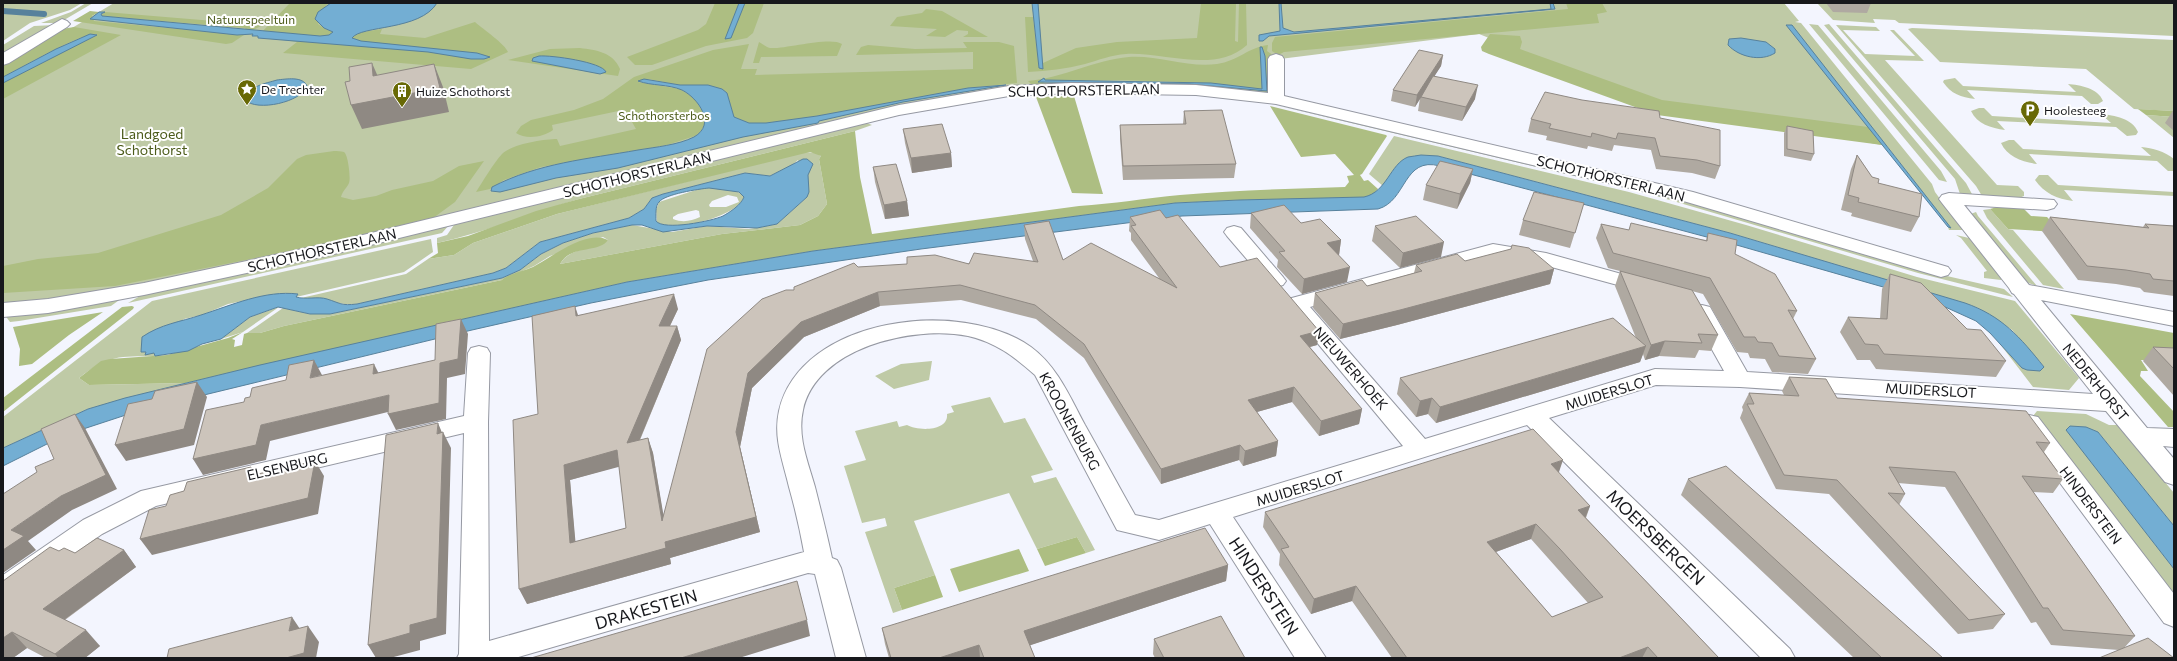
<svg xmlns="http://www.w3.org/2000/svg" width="2177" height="661" font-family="Commissioner,sans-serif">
	<rect width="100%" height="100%" fill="#f3f5fe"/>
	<path fill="#bfcaa6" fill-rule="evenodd" d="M3 3H82L70 10 30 23 3 41Z
		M86 3H93L59 23H41L71 12Z
		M114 3H1784L1799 21 1795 22 1801 23 1932 184 1935 192 1963 230H1949L1948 227 1950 228 1887 146 1650 102 1479 34 1272 60 1271 95 1018 87 319 249 155 282 52 300 3 304V69Z
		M1817 3H2174V36L1899 23 1895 20 1873 19 1875 23 1833 20Z
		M1809 24 1818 25 1941 171 1947 182 1939 180Z
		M1829 24 1966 183 1973 196 1960 194 1955 179 1824 25Z
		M55 25 3 57V45L34 26Z
		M1836 25 1876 27 1880 31 1843 30 1865 54 1915 56 1890 30H1894L1924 61 1885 60 1997 185 2018 186 2024 192V196L2019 198 1982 196 1976 186Z
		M1912 28 2174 40V111L2134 109 2086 69 1940 62 1908 29Z
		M1955 78 1963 86 2076 92 2068 84C2080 85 2098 88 2103 101L2098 104H2091L2082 96 1967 90 1975 99C1961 97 1951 94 1943 82L1944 80Z
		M1271 104 1660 193 1938 274 2004 289 2013 297 1918 273 1646 193Z
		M1979 108H1984L1992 116 2111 123 2101 114C2114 115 2133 119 2138 132L2136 135 2127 136 2116 127 1997 121 2005 130C1991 128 1977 124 1971 111Z
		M2146 115 2174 117V138Z
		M867 123 872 125 855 131 579 199C532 213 486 232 437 243V238L447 235 456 222Z
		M1394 136 1629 192 1746 225 1917 277 2015 301 2079 378 2069 390 2033 387 2000 344 2022 368 2044 367 2012 330 1978 308 1730 233 1438 156 1409 157 1383 186 1369 174Z
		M2009 140H2014L2023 149 2151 156 2141 147C2153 148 2164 151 2174 159V171H2168L2157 161 2029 154 2037 164C2023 162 2007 157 2001 143Z
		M805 152 816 153 821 156 819 159 827 204 818 216 800 225 722 234 560 264C569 248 593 249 608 240L603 237 550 256 534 266 502 280 284 326 260 333H247L283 308 310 314H330L502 278 520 270 541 254 563 243 593 233 632 225 672 232 707 226 749 229 777 224 807 197 798 160 791 166 770 176 745 173 663 194 652 198 644 209 629 218 540 242 506 268 493 273 357 304C337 306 320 297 301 298L406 274 428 259 454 255 473 243 557 214Z
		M2039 175H2048L2058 185 2174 192V196L2064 190 2073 201C2057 199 2044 193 2035 180Z
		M702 188C713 187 737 187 744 197 737 217 675 232 657 223L656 210 659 202ZM728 195 737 197 739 202 726 207H710L709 205 712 201ZM696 210 699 211 700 217C691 221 683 223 673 219V217L678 214Z
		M1990 209 2008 229 2013 230 2064 289 2043 285 1987 218 1983 210Z
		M1976 212 1978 216 2037 286 2026 282 1968 215Z
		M450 224 442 233 128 303 147 292Z
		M1956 235 1969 238 2001 277V280L1984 278V272L1987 271 1961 238Z
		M431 239 433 252 404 272 296 297 290 293 272 295 228 304 202 315 184 319 147 352 154 353 155 356C119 357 109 354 79 378L89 385 186 383 88 409 3 448V417L152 301Z
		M122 298 111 306 19 321 10 322 4 314Z
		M279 307 243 332 221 339 250 317Z
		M932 361 929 380 894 389 875 376 901 364Z
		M990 397 1004 423 1025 418 1053 470 1031 476 1034 483 1056 477 1095 550 1086 553 1077 537 1037 549 1009 493 914 521 935 575 894 588 902 610 893 613 865 532 887 526 885 518 862 523 844 466 866 460 855 431 897 421 899 427 907 425C917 431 949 432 947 414L954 412 951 406Z
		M2037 411 2086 414 2109 425H2118L2174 493V526L2098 432 2078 426 2067 430 2174 569V598L2033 416Z"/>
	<path fill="#adbe82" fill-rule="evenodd" d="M290 3H331L326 5 318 24C340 40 356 32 382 29L380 34 425 38 475 22C483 29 505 44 508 52L471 69 283 53 297 42 258 36Z
		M715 3H764L753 33 747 38 706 46 652 65H635L627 57 698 30 706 24Z
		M1201 3H1236L1235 41 1238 42 1239 3H1246L1247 45C1215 74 1165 52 1126 54 1111 55 1099 60 1085 64 1066 69 1047 71 1028 72L1025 17H1033L1039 68 1043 67V63L1076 48 1117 42 1197 38Z
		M1566 3H1602L1607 12 1597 14 1599 23 1284 52 1278 55 1272 51V43L1275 37 1568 9Z
		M926 9 942 11 988 37H963L968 34V31L957 30 945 37 926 36 937 29 890 26 897 17 922 13Z
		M90 11 99 12 92 16 94 21 244 35 232 43 226 44 73 21Z
		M105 12 263 25 251 31 246 30 245 28 100 16Z
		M74 27 121 35 3 99V83L96 35C86 30 17 70 3 77V64L62 29Z
		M1490 34 1520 36 1522 42 1520 49 1662 100 1868 127 1882 145 1657 115 1489 54 1482 51 1481 47Z
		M759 42C763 44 767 48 770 48 786 49 831 36 842 44L837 56 761 57 759 63H753Z
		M963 42H999L1014 46 1017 83 968 88 817 116 766 123H749L734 117 727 93 722 89 708 85H680L648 79 638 82 680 89 694 98 706 117 704 126 700 132 695 136 667 145 541 167 504 180 490 189 476 192C484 180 492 165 502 154 512 144 544 139 557 139L560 146 636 129 632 122 636 121 632 114 626 115 623 110 552 125 553 130C544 137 526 140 516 133L521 126 531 120 574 110 603 99 634 77 713 50 749 44 741 69H757L755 75 973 69V52L856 55 861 47 868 45 915 49 967 48Z
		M1268 45 1267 51 1274 56 1271 92 1267 93 1032 85 1028 81C1062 78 1095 60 1129 57 1158 55 1188 68 1217 64 1238 61 1249 47 1268 45ZM1262 47 1266 90C1192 84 1119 82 1045 83L1040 81 1122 80 1211 83 1262 89Z
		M580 48C596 50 613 52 620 69L618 76 508 60 550 49Z
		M1074 96 1103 194 1072 193 1036 97Z
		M1270 106 1386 135 1387 136 1362 174 1360 175 1364 181 1368 180 1378 189 1371 196 1352 199 1239 200 1175 203 813 251 627 282 186 383 89 385 79 378 101 361 110 359 167 355 228 338 243 332 232 339 235 340 234 347 242 345 244 334 247 333H260L284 326 502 280C510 273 524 271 533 267 552 257 586 229 608 240 598 254 571 244 560 264L722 234 800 225 818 216 827 204 819 159 821 156 810 152 557 214 473 243 454 255 428 259 438 253 437 243 468 236 536 211 579 199 855 131 860 177 872 234 1079 206C1113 204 1146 198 1180 195 1235 190 1289 189 1345 187L1349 182 1347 176 1354 175 1335 154 1301 157Z
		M2138 109 2174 111V117L2146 115Z
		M334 151C337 151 341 151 344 152 348 154 351 178 349 183 347 188 343 190 341 197L353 200 376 196 392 190 433 181 459 166 484 161 455 202 429 221 321 245 115 286 3 293V266L38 259 98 253 221 215 268 188 297 159 306 155Z
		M1997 207 2023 208 2031 216 2047 217 2052 222 2174 229V239L2008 229 1990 209Z
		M132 306 134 307 133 309 3 412V398L122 307Z
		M103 312 69 335 32 364 19 366 20 349 13 327Z
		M2070 314 2174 333V361L2141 360 2148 371H2141L2140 376 2174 412V427H2168Z
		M1077 537 1086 553 1045 566 1037 549Z
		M1019 549 1029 571 959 592 950 569Z
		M935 575 943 597 902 610 894 588Z"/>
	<path fill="#73aed3" stroke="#57819c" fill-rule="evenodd" d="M331 3H437C420 31 361 25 352 38L361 41 477 53 490 57 484 59H471L428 52 258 38V36H252L253 34 237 35 90 19 99 12H105L101 14 102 16 320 36 329 35 333 32 324 28 315 19 318 12Z
		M739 3H745L731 38 725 39Z
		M1032 3H1038L1043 69 1039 68Z
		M1279 3H1281L1283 28 1294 32 1551 9 1550 3H1553L1555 9 1269 36 1263 41H1259V35L1280 31Z
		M1786 25H1792L1951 228 1948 227Z
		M90 34 97 35 3 83V77L56 49Z
		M1741 38 1766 42 1775 49V53C1761 62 1739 57 1728 45L1729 39Z
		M1260 47H1262L1265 56 1267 91 1189 84 1038 82 1044 78 1045 80 1211 83 1262 89Z
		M539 56C551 55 602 62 606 72L600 74 532 61 533 58Z
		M644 79 680 85H708L722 89 727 93 734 117 749 123H766L817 116 968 88 1006 85 903 102 819 121 818 123 743 137 618 168 556 178 500 192 491 191 492 187C538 163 588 159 638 150 656 147 678 145 694 137 717 124 698 98 682 90 668 84 652 86 638 81Z
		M277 80C286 79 303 76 307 86 302 102 257 112 245 100 245 87 267 83 277 80Z
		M1421 155 1438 156 1730 233 1965 303C2002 316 2020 337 2044 367L2040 371 2027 370 2022 368 1990 333 1976 321 1932 301 1733 244 1440 166C1403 156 1407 201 1378 209L1182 216 921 249 708 280 591 303 472 330 138 411 65 435 3 466V448L88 409 125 398 260 365 627 282 813 251 1175 203 1239 200 1364 197C1387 192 1390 164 1408 157 1412 156 1417 156 1421 155Z
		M803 159H807L813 164 808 175 809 192 807 197 777 224 757 228 707 226 663 232 642 225H632L593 233 563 243 541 254 520 270 502 278 330 314H310L278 307 250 317 221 339 202 344 188 351 155 356 154 353 145 355 146 352H141L142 337C161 324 180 322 201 315 232 305 265 290 298 294L296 297C306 300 318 296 327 299 340 303 341 306 357 304L493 273 506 268 540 242 629 218 644 209 652 198 663 194 745 173 770 176ZM709 188 739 192 744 197C741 205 730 212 723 216 712 221 664 231 656 221 656 215 655 206 659 202 665 194 699 189 709 188Z
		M2070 426 2086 427 2098 432 2174 526V569L2066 430Z"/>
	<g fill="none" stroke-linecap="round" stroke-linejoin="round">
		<path stroke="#57819c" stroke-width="6" d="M3 11 44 14"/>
		<g stroke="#9699a3" stroke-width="2">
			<path id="minor" d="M62 19 67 21 70 24 67 27 9 63 3 65V53Z
				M1276 54 1282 56 1284 59V96L1693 192 1948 267 1951 271 1948 275 1941 277 1680 200 1276 104 1196 95 1071 93 1009 96 899 115 330 255 144 295 48 313 3 317V303L48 299 144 283 330 243 899 105 1009 86 1071 83 1196 85 1268 93V59L1270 56Z
				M1949 193 2054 200 2057 204 2054 208 2047 210 1964 205 2029 285 2174 312V326L2041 300 2147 428 2174 429V447L2163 446 2174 459V485L2165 482 2106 411 1740 387 1656 385 1549 418 1790 649 1795 658H1761L1527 425 1233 517 1326 658H1295L1210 524 1159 540 1117 530 1035 375C1015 357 995 342 968 336 913 325 816 348 803 410 797 437 808 462 815 487 821 511 827 534 832 558L837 560 841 568 866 658H836L815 574 808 573 515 658H457L459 654 464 433 156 506 102 534 13 598 3 601V575L83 520 141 491 464 416 468 353 471 348 479 346 487 348 490 353 488 422 489 641 804 552C800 530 795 508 789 487 783 461 773 438 779 411 800 317 961 297 1031 347 1057 366 1070 397 1085 425 1102 455 1118 485 1135 515L1159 520 1403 446 1285 304 1288 299 1493 244 1546 253 1654 283 1658 287 1654 291 1647 293 1544 265 1493 256 1310 307 1425 439 1655 369 1724 371 1691 312 1694 307 1702 305 1710 307 1747 372 2093 394 2014 294 2012 293 2009 288 1942 203 1939 199 1942 195Z
				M1234 226 1241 228 1283 277 1286 281 1283 285 1276 287 1269 285 1227 236 1224 232 1227 228Z
				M2029 415 2038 417 2174 594V627L2164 623 2020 429 2017 423 2020 417Z"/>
		</g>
		<use href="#minor" fill="#fff" fill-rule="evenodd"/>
	</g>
	<path fill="#afa9a1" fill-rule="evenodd" d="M1826 3H1871L1867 13 1833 12Z
		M1443 55 1441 66 1434 76 1475 99 1462 121 1418 111 1420 98 1415 107 1391 101 1393 90Z
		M2174 109V131L2165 123Z
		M1184 111 1236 164 1234 178 1123 180 1120 139V125L1183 124Z
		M1660 118 1720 166 1715 179 1692 173 1656 169 1651 150 1614 145 1612 151 1588 146 1587 149 1546 140 1547 136 1528 132 1531 119Z
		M1787 126 1814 154 1811 161 1784 156V133Z
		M903 129 951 153 952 167 912 173 905 143Z
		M1857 155 1872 177 1878 183 1919 217 1911 232 1851 216 1852 213 1841 210 1851 169Z
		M873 167 907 201 909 216 885 219 875 182Z
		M1473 169 1470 183 1457 209 1423 200 1426 185Z
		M1584 203 1570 248 1519 235 1523 220Z
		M1251 213 1301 223 1341 240 1339 255H1338L1347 282 1302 294 1277 267 1278 260 1250 228Z
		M1130 217 1166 218 1220 267 1319 331 1317 345 1310 347 1362 409 1359 424 1319 436 1292 402 1257 412 1278 441 1276 456 1243 466 1239 460 1161 484 1084 358 1036 319 961 300 880 306 804 337 752 388 740 447 760 532 670 558 671 564 527 604 538 414 578 315 678 309 670 326H677L681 340 640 440 648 438 653 453 663 515 794 290 858 267 1033 261 1025 239 1024 225 1063 260 1159 278 1131 240V233L1129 231ZM619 466 626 528 575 542 570 480Z
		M2050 217 2143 227 2145 224 2174 226V296L2144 292 2140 288 2116 284 2078 280 2042 231Z
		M1601 224 1628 230 1706 240 1708 233 1735 254 1797 311 1793 319 1816 359 1808 374 1772 372 1765 359 1750 358 1748 353 1737 352 1703 294 1692 291 1718 335 1711 351 1699 350 1695 358 1659 356 1645 360 1643 354 1640 362 1436 423 1428 414 1416 417 1397 394 1400 378 1636 338 1615 286 1620 271 1608 268 1596 238Z
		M1375 226 1441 257 1400 268 1372 241Z
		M1465 261 1554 269 1550 284 1397 325 1340 339 1313 308 1315 293 1367 286 1414 273 1416 265Z
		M1890 274 1967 329 2006 361 1996 377 1876 369 1870 360H1857L1840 332 1848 317 1880 319 1882 289Z
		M2153 347 2174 348V396L2143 361Z
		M1789 377 1837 398 2050 443 2044 452 2063 479 2053 493 2033 492 2135 636 2124 648 2119 650 2051 645 2036 622 2031 623 1945 487 1898 483 1905 494 1899 505 2005 614 1993 629 1958 634 1829 494 1776 489 1740 418 1743 410 1742 407 1749 393 1784 395 1782 391Z
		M1559 473 1590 506 1586 518 1719 658H1392L1352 601 1311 614 1279 565 1280 554 1263 527 1265 512ZM1531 539 1588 603 1552 617 1496 552Z
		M1688 479 1943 658H1854L1681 495Z
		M124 550 136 567 65 620 100 646 85 658H46L27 648 13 658H3V581L59 551 75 553Z
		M1228 565 1226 581 1030 645 1035 658H889L885 644 882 628Z
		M1154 639 1245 658H1155L1153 654Z"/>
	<path fill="#8f8983" d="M1443 55 1441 66 1415 107 1417 95Z
		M372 63 382 86 434 64 443 87 449 112 362 129 351 105 373 76Z
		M1478 85 1475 99 1462 121 1466 107Z
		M951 153 952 167 912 173 911 158Z
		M1473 169 1470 183 1457 209 1460 194Z
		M907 201 909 216 885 219 884 205Z
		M1341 240 1339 255 1325 258 1327 243Z
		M1444 242 1441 257 1400 268 1403 253Z
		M1350 267 1347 282 1302 294 1304 279Z
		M1554 269 1550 284 1397 325 1340 339 1343 324Z
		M878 292 880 306 804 337 752 388 740 447 760 532 670 558 671 564 527 604 519 589 665 542 736 432 748 373 801 322Z
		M674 294 678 309 663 340 659 326Z
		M575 306 580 321 576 316Z
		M461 319 468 334 465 374 447 378 446 419 396 430 388 414 440 363Z
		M677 326 681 340 632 458 627 443Z
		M1319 331 1317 345 1298 350 1300 336Z
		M1665 341 1659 356 1645 360 1651 345Z
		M1646 346 1640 362 1436 423 1440 407Z
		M314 360 322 375 310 378Z
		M374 364 382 380 373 374Z
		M197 382 207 397 194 445 126 461 115 445Z
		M1294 387 1292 402 1246 415 1248 400Z
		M389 395 396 410 270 441 266 460 203 475 193 459 261 425Z
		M1432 398 1428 414 1416 417 1420 401Z
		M1362 409 1359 424 1319 436 1321 421Z
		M75 414 85 428 117 489 72 510 28 541 36 550 3 573V550L11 530 61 496Z
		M438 423 443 435V432L451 448 446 634 420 641V650L390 658H376L368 645 410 625 437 434Z
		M648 438 653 453 667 536 662 521Z
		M1278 441 1276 456 1243 466 1245 451Z
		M1240 445 1239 460 1161 484V469Z
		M617 450 622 466 570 480 577 559 570 543 564 465Z
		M1563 460 1558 475 1551 464Z
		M315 461 324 476 318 514 152 555 140 539Z
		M251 467 261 483 249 476Z
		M1590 506 1584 521 1578 510Z
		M1536 524 1531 539 1482 557 1487 542Z
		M124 550 136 567 57 625 43 609Z
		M1228 565 1226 581 1025 647 1024 631Z
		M1356 586 1352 601 1311 614 1314 599Z
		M292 617 302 632 289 631Z
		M807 620 810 636 739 658H681Z
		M308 626 319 642 316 658H286Z
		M86 630 100 646 85 658H58L55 654Z
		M12 632 27 648 13 658H3V638Z
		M979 645 980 658H939Z
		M1648 647 1642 658H1619Z"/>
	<path fill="#ccc4bb" stroke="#8f8983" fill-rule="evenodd" d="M1419 50 1443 55 1417 95 1393 90Z
		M372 63 373 76 434 64 440 88 351 105 345 82 350 81 349 67Z
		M1433 76 1478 85 1466 107 1421 97Z
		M1545 92 1582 100 1659 111 1660 118 1720 130V166L1697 160 1660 156 1655 138 1618 133 1616 139 1592 133 1591 137 1549 128 1551 124 1531 119Z
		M1222 110 1236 164 1123 166 1120 125 1186 124 1184 111Z
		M942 124 951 153 911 158 903 129Z
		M1787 126 1813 131 1814 154 1787 149Z
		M1857 155 1872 177 1879 179 1878 183 1922 194 1919 217 1858 202 1859 198 1848 195Z
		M1440 161 1473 169 1460 194 1426 185Z
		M896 164 907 201 884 205 873 167Z
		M1534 192 1584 203 1575 233 1523 220Z
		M1284 205 1301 223 1320 219 1341 240 1327 243 1350 267 1304 279 1279 252 1285 251 1251 213Z
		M1160 210 1166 218 1178 215 1220 267 1257 258 1319 331 1300 336 1362 409 1321 421 1294 387 1248 400 1278 441 1245 451 1240 445 1161 469 1084 344 1035 305 960 285 878 292 801 322 748 373 736 432 756 517 665 542 666 548 519 589 513 420 538 414 532 316 575 306 576 316 674 294 659 326H677L627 443 648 438 662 521 707 349 762 299 786 290H794V287L854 263 858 267 907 264V257L935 255 969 264 974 253 1038 262 1024 225 1049 221 1063 260 1091 243 1177 288 1131 226 1136 225 1130 217ZM617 450 626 528 570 543 564 465Z
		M1416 216 1444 242 1403 253 1375 226Z
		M2050 217 2149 228 2145 224 2174 226V281L2153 279 2150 274 2126 270 2087 266Z
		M1631 223 1707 241 1708 233 1737 240 1735 254 1775 274 1797 311 1788 310 1816 359 1779 356 1772 343 1758 342 1755 337H1744L1710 278 1613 253 1601 224 1629 230Z
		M1512 245 1529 248 1554 269 1400 310 1343 324 1315 293 1362 280 1367 286 1422 271 1416 265 1457 254 1465 261 1511 249Z
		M1620 271 1692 290 1718 335 1698 334 1702 343 1665 341 1651 345Z
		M1890 274 1921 283 1967 329 1981 330 2006 361 1884 354 1878 345 1865 344 1848 317 1887 319Z
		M1613 318 1646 346 1440 407 1432 398 1420 401 1400 378Z
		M461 319 458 359 440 363 439 403 388 414 389 395 261 425 256 445 193 459 206 410 244 402 245 398 250 397 252 388 286 380 289 365 314 360 310 378 374 364 373 374 435 360 436 324Z
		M2153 347 2174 348V369Z
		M1789 377 1826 379 1837 398 2026 411 2050 443 2036 442 2063 479 2022 476 2135 636 2063 630 2048 608H2043L1955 472 1889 467 1905 494 1888 493 2005 614 1969 620 1837 480 1784 475 1747 404H1754L1749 393 1799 396Z
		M197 382 184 429 115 445 128 404 152 399 155 391Z
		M75 414 106 475 61 496 11 530 24 536 3 550V494L37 472 35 467 54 459 41 429Z
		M438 423 437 434 443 432 437 618 410 625V633L368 645 386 435Z
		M1533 429 1563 460 1551 464 1590 506 1578 510 1719 658H1658L1648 647 1619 658H1407L1356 586 1314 599 1281 549 1289 547 1265 512ZM1536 524 1560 549 1603 597 1552 617 1487 542Z
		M315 461 308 498 140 539 149 510 166 506 170 495 184 491 187 482 251 467 249 476Z
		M1726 466 1943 658H1882L1688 479Z
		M1205 528 1228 565 1024 631 1035 658H984L979 645 939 658H891L882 628Z
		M97 538 124 550 43 609 86 630 55 654 12 632 3 638V581L50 547 59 551 64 548 75 553Z
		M797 581 807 620 681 658H531Z
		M1221 616 1245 658H1164L1154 639Z
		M292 617 289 631 308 626 304 653 286 658H167L169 649Z
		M2148 638 2174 658H2099Z"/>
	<defs>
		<g id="sight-pin" transform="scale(1)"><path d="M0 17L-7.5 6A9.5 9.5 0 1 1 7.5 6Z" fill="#686905" stroke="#fff"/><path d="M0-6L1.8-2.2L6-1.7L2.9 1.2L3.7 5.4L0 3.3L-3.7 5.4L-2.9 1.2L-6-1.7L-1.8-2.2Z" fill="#fff"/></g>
		<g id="building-pin" transform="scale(1)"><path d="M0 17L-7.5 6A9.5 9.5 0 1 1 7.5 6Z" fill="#686905" stroke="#fff"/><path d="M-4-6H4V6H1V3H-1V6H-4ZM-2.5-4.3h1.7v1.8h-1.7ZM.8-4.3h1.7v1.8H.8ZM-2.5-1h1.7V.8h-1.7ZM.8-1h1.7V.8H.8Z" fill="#fff"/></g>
		<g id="parking-pin" transform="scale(1)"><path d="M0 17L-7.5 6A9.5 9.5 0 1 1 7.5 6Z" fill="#686905" stroke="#fff"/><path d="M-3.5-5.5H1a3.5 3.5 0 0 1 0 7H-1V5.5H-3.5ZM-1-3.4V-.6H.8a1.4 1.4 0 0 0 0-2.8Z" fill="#fff"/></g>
	</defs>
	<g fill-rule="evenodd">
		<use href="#sight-pin" x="247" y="89"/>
		<use href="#building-pin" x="402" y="91"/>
		<use href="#parking-pin" x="2030" y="110"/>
	</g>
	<g text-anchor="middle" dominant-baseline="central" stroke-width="4" stroke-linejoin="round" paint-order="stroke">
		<g font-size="12" fill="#4c5b1a" stroke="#fff">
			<text x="251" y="19">Natuurspeeltuin</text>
			<text x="664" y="115">Schothorsterbos</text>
		</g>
		<g font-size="12" fill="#17181c" stroke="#fff" text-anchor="start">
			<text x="261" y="89">De Trechter</text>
			<text x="416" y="91">Huize Schothorst</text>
			<text x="2044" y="110">Hoolesteeg</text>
		</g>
		<g font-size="14" fill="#17181c" stroke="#fff">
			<text transform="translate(1084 90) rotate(-1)">SCHOTHORSTERLAAN</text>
			<text transform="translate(637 174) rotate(-14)">SCHOTHORSTERLAAN</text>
			<text transform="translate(1611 178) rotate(14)">SCHOTHORSTERLAAN</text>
			<text transform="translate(322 250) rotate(-13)">SCHOTHORSTERLAAN</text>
			<text transform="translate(1351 368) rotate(49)">NIEUWERHOEK</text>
			<text transform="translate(2096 382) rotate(51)">NEDERHORST</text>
			<text transform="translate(1931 390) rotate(3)">MUIDERSLOT</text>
			<text transform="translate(1609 392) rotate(-17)">MUIDERSLOT</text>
			<text transform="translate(1070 421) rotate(61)">KROONENBURG</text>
			<text transform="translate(287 466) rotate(-13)">ELSENBURG</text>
			<text transform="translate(1300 488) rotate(-17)">MUIDERSLOT</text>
			<text transform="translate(2091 505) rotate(53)">HINDERSTEIN</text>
		</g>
		<g font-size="14" fill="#4c5b1a" stroke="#fff">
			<text x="152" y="133">Landgoed<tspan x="152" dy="16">Schothorst</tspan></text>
		</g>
		<g font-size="17" fill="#17181c" stroke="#fff">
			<text transform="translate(1656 537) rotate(44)">MOERSBERGEN</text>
			<text transform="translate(1264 586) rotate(57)">HINDERSTEIN</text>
			<text transform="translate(646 609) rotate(-16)">DRAKESTEIN</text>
		</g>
	</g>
	<rect width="2177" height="661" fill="none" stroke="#17181c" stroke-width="8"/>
</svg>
